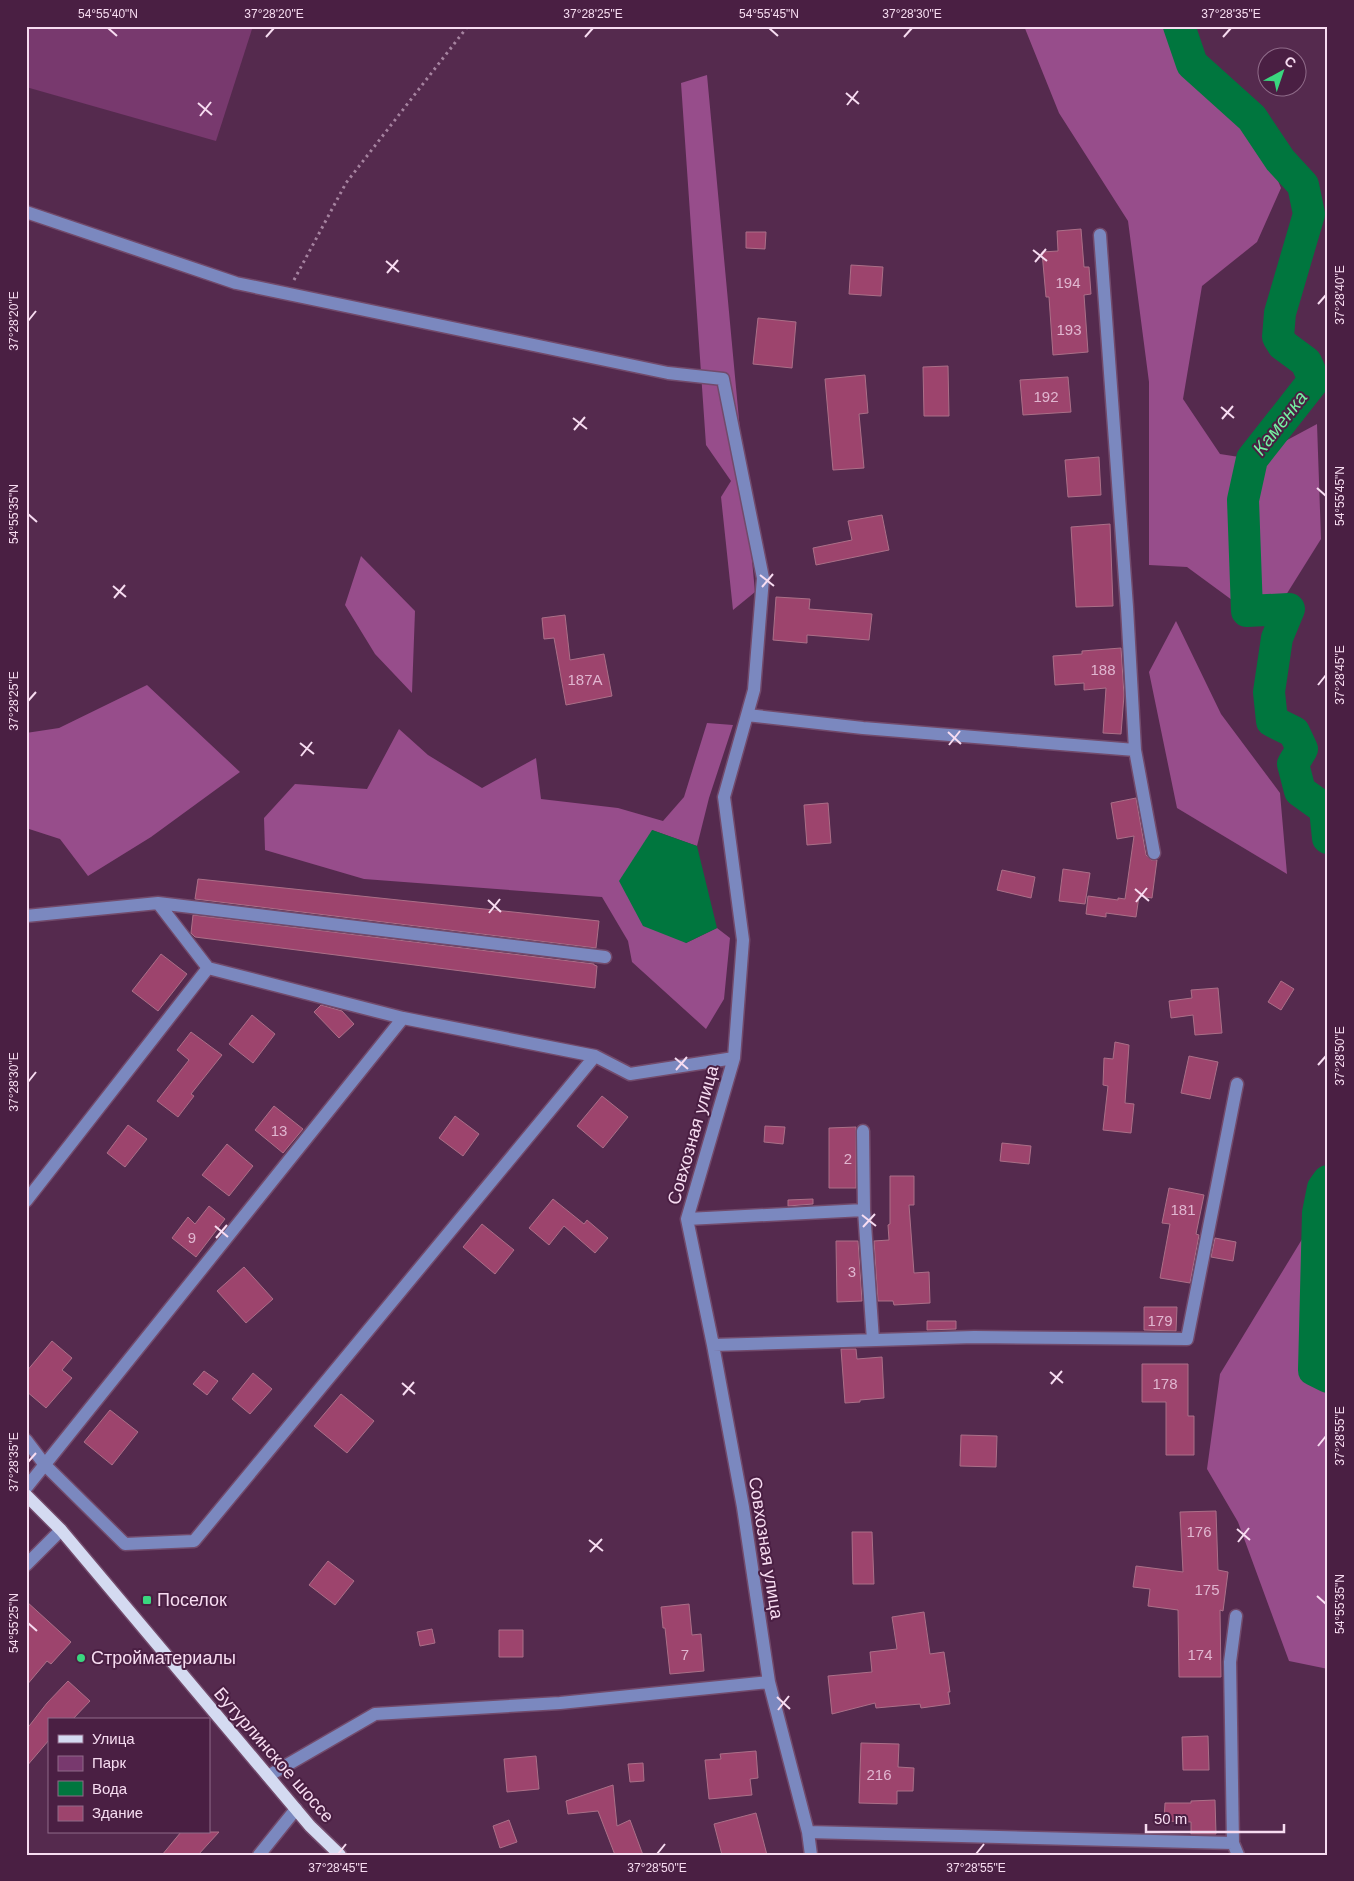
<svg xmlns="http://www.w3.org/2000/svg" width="1354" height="1881" font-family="Helvetica,sans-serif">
	<rect width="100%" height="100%" fill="#552a4e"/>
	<path fill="#78396e" d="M26 26H253L216 141 26 87Z"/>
	<path fill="#974d8b" d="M1024 26H1179L1192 64 1252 118 1281 188 1257 242 1202 286 1183 399 1220 454 1252 459 1317 424 1321 539 1281 603 1247 611 1187 567 1149 565V382L1128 221 1059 113Z
		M707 75 755 592 733 610 721 497 731 481 706 445 681 83Z
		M361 556 415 611 412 693 375 654 345 605Z
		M1176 621 1221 714 1280 793 1287 874 1177 808 1149 672Z
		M147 685 240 772 151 837 88 876 60 839 26 828V733L59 728Z
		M707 723 733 725 709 798 697 846 652 830 686 943 717 928 730 938 724 999 706 1029 632 962 628 941 602 897 364 879 265 850 264 818 295 784 367 789 399 729 428 755 482 788 536 758 541 799 618 808 663 821 684 797Z
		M1318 1213 1314 1370 1328 1383V1669L1289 1661 1238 1522 1207 1469 1220 1374Z"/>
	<path fill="#00763e" d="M652 830 697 846 717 928 686 943 643 926 619 881Z"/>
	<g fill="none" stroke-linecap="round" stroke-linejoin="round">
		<path stroke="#00763e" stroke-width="32" d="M1179 26 1192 64 1252 118 1280 160 1303 185 1309 214 1280 313 1278 337 1283 345 1306 362 1314 380 1252 459 1243 500 1247 611 1289 609 1277 638 1269 692 1272 721 1294 732 1302 749 1293 764 1300 791 1325 809 1328 838
			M1328 1181 1323 1188 1318 1213 1314 1370 1328 1377"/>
	</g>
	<path fill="#9d446d" stroke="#ab6f88" d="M1081 229 1084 267H1089L1091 294 1084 295 1088 352 1053 355 1049 297H1046L1042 252 1058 251 1057 231Z
		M746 232H766L765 249 746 248Z
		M851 265 883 267 881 296 849 294Z
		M758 318 796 322 792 368 753 364Z
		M948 366 949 416H924L923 367Z
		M865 375 868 413 859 414 864 468 833 470 825 379Z
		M1068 377 1071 412 1023 415 1020 380Z
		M1099 457 1101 495 1068 497 1065 460Z
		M882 515 889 550 816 565 813 548 852 540 848 521Z
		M1110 524 1113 606 1076 607 1071 527Z
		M776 597 810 599 809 609 872 614 869 640 807 635V643L773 640Z
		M565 615 570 660 604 654 612 696 566 705 554 638 544 639 542 618Z
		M1121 648 1124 695 1121 734 1103 733 1106 688 1084 690V683L1055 685 1053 656 1082 654V651Z
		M1136 798 1146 855 1151 860H1157L1152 898 1139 896 1136 917 1106 913V917L1086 914 1088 896 1118 900V898L1125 899 1134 836 1117 839 1111 803Z
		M828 803 831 843 807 845 804 805Z
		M1063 869 1090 873 1085 904 1059 901Z
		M1002 870 1035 877 1031 898 997 890Z
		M198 879 599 921 596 948 195 899Z
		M193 915 594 964V965L597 966 595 988 195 937 191 933Z
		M161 954 187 974 158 1011 132 991Z
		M1281 981 1294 989 1281 1010 1268 1002Z
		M1218 988 1222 1033 1195 1035 1193 1015 1171 1018 1169 1001 1192 998 1191 990Z
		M321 1005 342 1011 354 1024 339 1038 314 1012Z
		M252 1015 275 1034 253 1063 229 1044Z
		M191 1032 222 1055 191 1094 194 1096 178 1117 157 1101 189 1060 177 1050Z
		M1115 1042 1129 1045 1125 1103 1134 1104 1131 1133 1103 1130 1108 1086 1103 1085 1104 1058 1113 1059Z
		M1189 1056 1218 1062 1210 1099 1181 1093Z
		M602 1096 628 1117 603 1148 577 1126Z
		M274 1106 303 1129 283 1153 255 1130Z
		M455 1116 479 1134 463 1156 439 1138Z
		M128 1125 147 1139 125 1167 107 1153Z
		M765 1126 785 1127 783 1144 764 1142Z
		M856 1127V1188H829V1128Z
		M1002 1143 1031 1146 1029 1164 1000 1161Z
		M227 1144 253 1166 229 1196 202 1175Z
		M890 1176H914V1205H909L914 1273 929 1272 930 1303 894 1305 893 1301H878L874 1241 889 1240 888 1225 890 1224Z
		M1169 1188 1204 1195 1196 1234 1199 1235 1190 1283 1160 1278 1170 1224 1162 1223Z
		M553 1199 584 1224 587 1220 608 1238 595 1253 564 1226 549 1245 529 1228Z
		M813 1199V1204L788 1206V1200Z
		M209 1206 225 1219 196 1257 172 1238 188 1217 195 1224Z
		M482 1224 514 1250 495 1274 463 1247Z
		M1215 1238 1236 1242 1233 1261 1211 1257Z
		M836 1241H858L862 1301 837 1302Z
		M244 1267 273 1299 246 1323 217 1291Z
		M1144 1307H1177L1176 1331 1144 1330Z
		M927 1321H956V1329L927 1330Z
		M52 1341 72 1358 62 1370 72 1378 46 1408 26 1391V1372Z
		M841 1349H856L857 1359 882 1357 884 1398 860 1400V1402L845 1403Z
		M1142 1364H1188V1416H1194V1455H1166V1402H1142Z
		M204 1371 218 1381 207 1395 193 1384Z
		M253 1373 272 1389 250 1414 232 1399Z
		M341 1394 374 1421 347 1453 314 1426Z
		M110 1410 138 1432 112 1465 84 1442Z
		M961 1435 997 1436 996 1467 960 1466Z
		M1216 1511 1218 1570 1228 1572 1223 1611 1220 1610 1221 1677H1179L1178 1610 1148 1606 1150 1589 1133 1587 1136 1566 1183 1572 1180 1512Z
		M852 1532H872L874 1584H853Z
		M328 1561 354 1581 335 1605 309 1585Z
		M26 1601 71 1642 51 1664 47 1661 26 1686Z
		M689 1604 692 1635 701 1634 704 1671 670 1674 665 1628H663L661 1607Z
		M924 1612 930 1654 944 1652 950 1692H948L950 1704 921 1708 920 1704 876 1708 875 1703 832 1714 828 1676 872 1672 870 1652 897 1649 892 1617Z
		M432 1629 435 1643 420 1646 417 1632Z
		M499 1630H523V1657H499Z
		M68 1681 90 1701 72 1720H49V1740L26 1767V1730L47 1703Z
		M1208 1736 1209 1770H1183L1182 1737Z
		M861 1743 899 1744 898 1767 914 1768 913 1791H897V1804L859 1803Z
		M756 1751 758 1778 750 1779 752 1795 709 1799 705 1760 721 1759 720 1754Z
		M536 1756 539 1789 507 1792 504 1759Z
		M643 1763 644 1781 630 1782 628 1764Z
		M613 1785 617 1826 630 1820 643 1855H615L598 1811 568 1814 566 1801Z
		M1215 1800 1216 1834H1191V1822L1164 1821 1165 1803H1191V1801Z
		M756 1813 767 1855H722L714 1824Z
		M509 1820 517 1842 500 1848 493 1826Z
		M181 1832H219L198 1855H162Z"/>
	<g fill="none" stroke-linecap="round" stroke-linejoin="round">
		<g stroke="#724a6b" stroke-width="15">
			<path id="minor" d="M26 212 236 283 668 373 723 379 763 578 754 690 724 797 743 940 734 1058 687 1219 713 1345 743 1507 769 1682 808 1832 811 1855
				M747 715 863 728 1135 750 1127 607 1100 235
				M1135 750 1154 853
				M158 903 605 957
				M26 916 158 903 208 968 403 1018 595 1056 630 1074 734 1058
				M863 1131 864 1210 873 1340
				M26 1201 208 968
				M687 1219 864 1210
				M713 1345 974 1337 1187 1339 1237 1084
				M26 1440 45 1465 125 1544 194 1541 595 1056
				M26 1488 403 1018
				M26 1565 61 1530
				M1236 1616 1230 1662 1233 1843 1238 1855
				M268 1776 375 1714 560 1703 769 1682
				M808 1832 1233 1843
				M259 1855 296 1809"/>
		</g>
		<g stroke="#724a6b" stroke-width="15">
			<path id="major" d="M26 1495 61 1530 310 1826 340 1855"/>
		</g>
		<path stroke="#a683a0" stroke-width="3" stroke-dasharray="2.5 4" stroke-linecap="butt" d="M294 280 346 183 468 26"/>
		<use href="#minor" stroke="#7b88bf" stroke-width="12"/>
		<use href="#major" stroke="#d4daf1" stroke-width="12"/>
	</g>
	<path fill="none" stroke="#f7dcf1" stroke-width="2" d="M108 28 117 36M769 28 778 36M266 37 274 28M585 37 593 28M904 37 912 28M1223 37 1231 28M846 93 859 104M198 103 212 115M847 105 858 91M200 116 211 102M1033 250 1047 261M386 261 399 272M1035 262 1046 249M387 273 398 260M1318 304 1326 295M28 321 36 311M1221 407 1234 418M573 418 587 429M1222 419 1233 406M574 430 585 417M1317 488 1326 496M28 514 37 522M760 575 774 586M113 586 126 597M762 587 773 574M114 598 125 585M1318 685 1326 675M28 701 36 692M948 732 961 744M300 743 314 754M949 745 960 731M301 756 312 742M1135 889 1149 901M488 900 501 912M1136 902 1147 888M489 913 500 899M675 1058 688 1069M1318 1065 1326 1056M676 1070 687 1057M28 1082 36 1072M862 1215 876 1226M215 1226 228 1237M863 1227 875 1214M216 1238 227 1225M1050 1372 1063 1383M402 1383 415 1394M1051 1384 1062 1371M403 1395 414 1382M1318 1446 1326 1436M28 1462 36 1453M1237 1529 1250 1540M589 1540 603 1551M1238 1542 1249 1528M590 1552 602 1539M1317 1596 1326 1604M28 1623 37 1631M777 1697 790 1709M778 1710 789 1696M338 1854 346 1844M657 1854 665 1844M976 1854 984 1844"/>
	<g fill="#3ad77f" stroke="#4a1f43" stroke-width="2">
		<rect x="142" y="1595" width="10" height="10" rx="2.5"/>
		<circle cx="81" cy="1658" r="5"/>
	</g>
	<g text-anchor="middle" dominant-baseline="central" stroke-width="4" stroke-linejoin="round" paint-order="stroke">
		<g font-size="15" fill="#e0b6d0">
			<text x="1068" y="282">194</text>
			<text x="1069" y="329">193</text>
			<text x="1046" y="396">192</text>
			<text x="1103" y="669">188</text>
			<text x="585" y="679">187А</text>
			<text x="279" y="1130">13</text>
			<text x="848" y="1158">2</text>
			<text x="1183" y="1209">181</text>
			<text x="192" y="1237">9</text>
			<text x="852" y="1271">3</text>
			<text x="1160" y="1320">179</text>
			<text x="1165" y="1383">178</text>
			<text x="1199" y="1531">176</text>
			<text x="1207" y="1589">175</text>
			<text x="685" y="1654">7</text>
			<text x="1200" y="1654">174</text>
			<text x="879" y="1774">216</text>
		</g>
		<g font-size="18" fill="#f7dcf1" stroke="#4a1f43">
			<text transform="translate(693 1135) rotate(-74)">Совхозная улица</text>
			<text transform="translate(766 1548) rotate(81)">Совхозная улица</text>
			<text transform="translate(274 1755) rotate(49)">Бутурлинское шоссе</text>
		</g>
		<g font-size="18" fill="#f7dcf1" stroke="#4a1f43" text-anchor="start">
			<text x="157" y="1600">Поселок</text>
			<text x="91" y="1658">Стройматериалы</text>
		</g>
		<g font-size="19" font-style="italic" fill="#75efa1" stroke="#4a1f43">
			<text transform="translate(1280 423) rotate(-52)">Каменка</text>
		</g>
	</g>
	<rect width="1354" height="1881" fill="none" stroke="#4a1f43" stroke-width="55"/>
	<rect x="48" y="1718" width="162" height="115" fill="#4a1f43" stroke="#8f6b89"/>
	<rect x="58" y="1735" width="25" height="8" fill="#d4daf1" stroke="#8f6b89"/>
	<text x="92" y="1744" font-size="15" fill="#f7dcf1">Улица</text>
	<rect x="58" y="1756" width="25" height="15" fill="#78396e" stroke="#8f6b89"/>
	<text x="92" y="1768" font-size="15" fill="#f7dcf1">Парк</text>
	<rect x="58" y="1781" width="25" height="15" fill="#00763e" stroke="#8f6b89"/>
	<text x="92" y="1794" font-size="15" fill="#f7dcf1">Вода</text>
	<rect x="58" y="1806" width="25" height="15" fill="#9d446d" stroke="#8f6b89"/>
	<text x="92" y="1818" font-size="15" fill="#f7dcf1">Здание</text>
	<g transform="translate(1282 72) rotate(40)"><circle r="24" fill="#4a1f43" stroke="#8f6b89"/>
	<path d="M0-4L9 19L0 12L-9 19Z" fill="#3ad77f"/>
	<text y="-8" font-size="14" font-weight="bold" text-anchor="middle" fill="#f7dcf1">С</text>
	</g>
	<path d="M1146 1824v8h138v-8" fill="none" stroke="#f7dcf1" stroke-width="2.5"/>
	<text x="1154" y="1824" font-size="15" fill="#f7dcf1" stroke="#4a1f43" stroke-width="4" paint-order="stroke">50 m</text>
	<rect x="28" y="28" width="1298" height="1826" fill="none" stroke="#f7dcf1" stroke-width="2"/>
	<g font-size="12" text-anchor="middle" fill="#f7dcf1">
		<text x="108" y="18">54°55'40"N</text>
		<text x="274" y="18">37°28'20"E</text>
		<text x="593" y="18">37°28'25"E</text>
		<text x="769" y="18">54°55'45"N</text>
		<text x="912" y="18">37°28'30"E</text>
		<text x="1231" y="18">37°28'35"E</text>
		<text transform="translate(1340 295) rotate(-90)" y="4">37°28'40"E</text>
		<text transform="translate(14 321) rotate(-90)" y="4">37°28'20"E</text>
		<text transform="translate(1340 496) rotate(-90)" y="4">54°55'45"N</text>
		<text transform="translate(14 514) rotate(-90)" y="4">54°55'35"N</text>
		<text transform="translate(1340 675) rotate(-90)" y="4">37°28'45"E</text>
		<text transform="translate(14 701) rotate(-90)" y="4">37°28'25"E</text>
		<text transform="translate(1340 1056) rotate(-90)" y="4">37°28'50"E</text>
		<text transform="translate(14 1082) rotate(-90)" y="4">37°28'30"E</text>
		<text transform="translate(1340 1436) rotate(-90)" y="4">37°28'55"E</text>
		<text transform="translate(14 1462) rotate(-90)" y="4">37°28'35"E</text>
		<text transform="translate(1340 1604) rotate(-90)" y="4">54°55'35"N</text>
		<text transform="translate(14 1623) rotate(-90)" y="4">54°55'25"N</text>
		<text x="338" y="1872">37°28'45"E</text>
		<text x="657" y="1872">37°28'50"E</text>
		<text x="976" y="1872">37°28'55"E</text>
	</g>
</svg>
